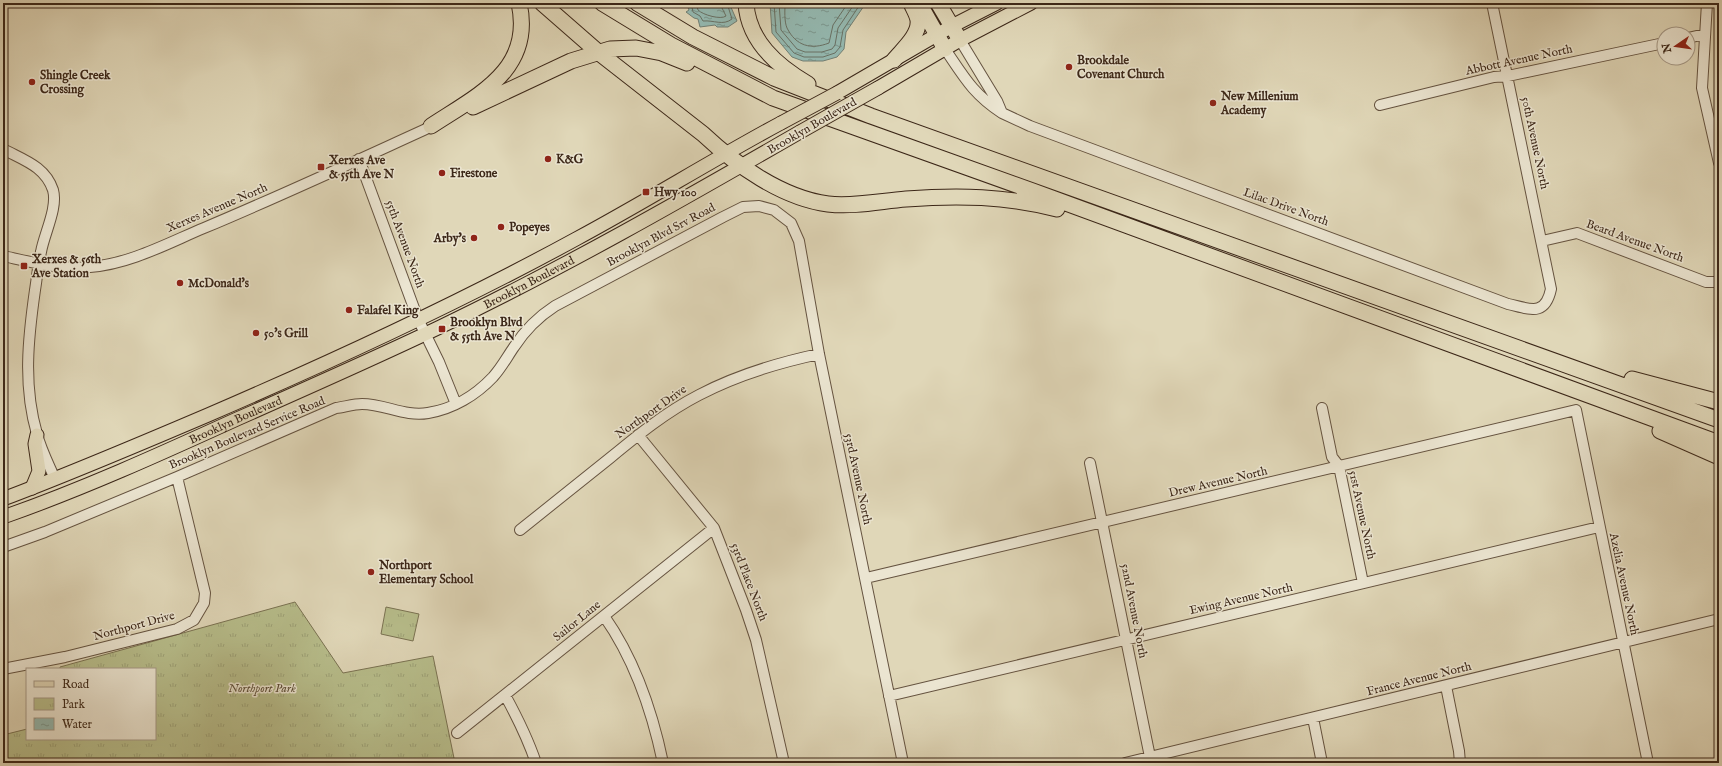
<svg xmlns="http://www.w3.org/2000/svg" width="1722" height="766" font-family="'IM FELL English',serif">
	<defs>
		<pattern id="park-tufts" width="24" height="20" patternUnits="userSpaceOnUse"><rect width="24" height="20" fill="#b7bd8b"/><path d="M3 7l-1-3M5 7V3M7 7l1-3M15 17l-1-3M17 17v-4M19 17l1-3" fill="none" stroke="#9ea277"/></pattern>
		<pattern id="water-ripples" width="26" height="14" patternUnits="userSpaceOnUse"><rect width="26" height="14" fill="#94b9b1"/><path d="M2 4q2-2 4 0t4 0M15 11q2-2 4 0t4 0" fill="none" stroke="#7a968f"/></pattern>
	</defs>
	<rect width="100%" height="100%" fill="#e0d7b8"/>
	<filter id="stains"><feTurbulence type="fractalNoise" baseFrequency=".005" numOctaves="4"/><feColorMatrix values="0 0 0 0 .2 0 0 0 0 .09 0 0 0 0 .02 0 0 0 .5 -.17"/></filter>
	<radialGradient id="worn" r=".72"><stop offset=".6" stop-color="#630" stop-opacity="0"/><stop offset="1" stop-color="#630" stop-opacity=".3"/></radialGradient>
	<path fill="url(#park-tufts)" stroke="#7a7252" d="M295 602 343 673 433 656 455 763H3V735L27 729V739H155V669H60V667Z
		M386 607 419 614 413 641 381 634Z"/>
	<path fill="url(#water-ripples)" stroke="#717f74" d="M686 3H731L730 5 737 21 728 27H717L715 25 700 27 698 19 694 18 686 12 689 10Z
		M770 3H866L846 32 844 49 837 57 823 61H803L792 57 772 33Z"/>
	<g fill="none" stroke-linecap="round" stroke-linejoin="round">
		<path stroke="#687064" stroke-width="1" d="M691 3 693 12 700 16 703 21C714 20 723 26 732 19L727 3
			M696 3C697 5 697 8 698 10 703 15 721 20 726 16L722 8 721 3
			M774 3 776 32 794 53 804 57H823L835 53 840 47 843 30 861 3
			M779 3 781 30 797 49 805 52H822L832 49 835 45 838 28 855 3
			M785 3C785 10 784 21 787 28 796 46 811 50 829 43L833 25 848 3"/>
		<g stroke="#655340" stroke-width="12">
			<path id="minor" d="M1707 3 1702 88 1719 163
				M1688 38 1705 34
				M945 49C964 77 973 94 1002 113L997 101 960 40
				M1380 105 1494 77 1508 76 1664 43
				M1002 113 1030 126 1508 304C1530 309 1545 317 1551 289L1492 3
				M3 149C23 160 45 166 53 190 58 208 44 234 41 252 38 264 37 278 35 290 28 339 23 386 37 434 41 450 49 465 55 479
				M359 159 418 319 439 362 456 404
				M1542 241 1577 233 1706 282H1719
				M3 256C31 262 61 270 90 267 130 264 168 243 204 228 283 195 360 159 437 124
				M1322 408 1332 457 1339 466 1363 583
				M638 435 714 528 746 610 756 640 784 763
				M1090 463 1150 757 1153 762
				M520 530C550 506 580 482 610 458 638 435 666 412 699 395 737 375 777 363 819 354
				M3 547 45 532 177 477 336 408C344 407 354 404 362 404 385 404 405 417 428 413 453 409 476 395 493 377 502 367 507 357 514 347 525 330 538 317 555 306L723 217 743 207 759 206 774 210 791 223 799 241 819 354 903 763
				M866 578 1576 410 1648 763
				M604 616C635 660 652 710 663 763
				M3 669 65 657 177 629 194 620 204 603 205 593 177 477
				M1446 686 1459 751 1460 763
				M505 695C517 717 528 739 536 763
				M889 696 1599 527
				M1313 718 1322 763
				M457 733 714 528
				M1125 763 1719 619"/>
		</g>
		<g stroke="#3c2718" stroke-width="15">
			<g id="major">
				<path d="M878 88 960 40 1031 3"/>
				<path d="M837 93 952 26 997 3"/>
				<path d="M32 488 39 471 35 444 37 435"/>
				<path d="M3 499C72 473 140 444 208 415 333 361 457 304 576 239 645 202 712 160 781 123"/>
				<path id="s1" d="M3 517C83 489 160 454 237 419 305 389 373 359 440 327 563 268 682 200 800 132"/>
			</g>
		</g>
		<g stroke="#3c2718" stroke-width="17">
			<path id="highway" d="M542 3 598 52 703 134C736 165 782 198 828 204 854 207 881 201 906 199 958 195 1006 196 1057 209
				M602 3 671 45 773 98 1033 191 1719 443
				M637 3 693 37 774 78 871 116 1719 420
				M746 3C748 41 777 66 808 84
				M919 3 945 49
				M938 3 960 40
				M894 60C902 50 920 35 918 20 917 14 913 8 911 3
				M473 107 571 61 610 49 636 48 662 53 687 63
				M431 126C478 95 534 70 519 3
				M1632 379 1719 402
				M1660 431 1719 457"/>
		</g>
		<use href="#minor" stroke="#ebe5d1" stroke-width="10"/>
		<use href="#major" stroke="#e0d7b8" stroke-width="13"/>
		<use href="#highway" stroke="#e0d7b8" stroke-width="15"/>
		<g stroke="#3c2718" stroke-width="15" stroke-linecap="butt">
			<path id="major-bridge" d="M781 123 837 93
				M800 132 878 88"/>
		</g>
		<use href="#major-bridge" stroke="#e0d7b8" stroke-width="13"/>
	</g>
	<g fill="#8f2418" stroke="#ebe5d1" stroke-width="1.5">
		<circle cx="1069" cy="67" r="4"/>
		<circle cx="32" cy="82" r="4"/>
		<circle cx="1213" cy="103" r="4"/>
		<circle cx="548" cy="159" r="4"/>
		<rect x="317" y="163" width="8" height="8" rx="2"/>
		<circle cx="442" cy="173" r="4"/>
		<rect x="642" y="188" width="8" height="8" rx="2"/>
		<circle cx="501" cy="227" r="4"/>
		<circle cx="474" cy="238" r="4"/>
		<rect x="20" y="262" width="8" height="8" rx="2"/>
		<circle cx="180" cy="283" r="4"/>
		<circle cx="349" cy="310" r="4"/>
		<rect x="438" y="325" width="8" height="8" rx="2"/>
		<circle cx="256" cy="333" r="4"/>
		<circle cx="371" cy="572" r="4"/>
	</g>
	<g text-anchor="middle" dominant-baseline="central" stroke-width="3" stroke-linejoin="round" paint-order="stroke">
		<g font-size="12" font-weight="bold" fill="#3c2718" stroke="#ebe5d1" text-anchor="start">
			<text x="1077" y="60">Brookdale<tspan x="1077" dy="14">Covenant Church</tspan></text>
			<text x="40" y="75">Shingle Creek<tspan x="40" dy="14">Crossing</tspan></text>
			<text x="1221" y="96">New Millenium<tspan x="1221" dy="14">Academy</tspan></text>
			<text x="556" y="159">K&amp;G</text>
			<text x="329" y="160">Xerxes Ave<tspan x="329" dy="14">&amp; 55th Ave N</tspan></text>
			<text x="450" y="173">Firestone</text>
			<text x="654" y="192">Hwy 100</text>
			<text x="509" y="227">Popeyes</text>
			<text x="466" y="238" text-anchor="end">Arby's</text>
			<text x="32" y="259">Xerxes &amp; 56th<tspan x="32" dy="14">Ave Station</tspan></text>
			<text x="188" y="283">McDonald's</text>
			<text x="357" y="310">Falafel King</text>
			<text x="450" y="322">Brooklyn Blvd<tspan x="450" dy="14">&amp; 55th Ave N</tspan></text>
			<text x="264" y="333">50's Grill</text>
			<text x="379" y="565">Northport<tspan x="379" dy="14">Elementary School</tspan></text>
		</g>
		<g font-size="12" fill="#3c2718" stroke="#ebe5d1">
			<text transform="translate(1519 60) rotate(-12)">Abbott Avenue North</text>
			<text transform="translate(812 126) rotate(-30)">Brooklyn Boulevard</text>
			<text transform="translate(1535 143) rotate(78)">50th Avenue North</text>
			<text transform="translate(1286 207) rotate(20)">Lilac Drive North</text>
			<text transform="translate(217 208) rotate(-23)">Xerxes Avenue North</text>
			<text transform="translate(661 235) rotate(-28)">Brooklyn Blvd Srv Road</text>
			<text transform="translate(1635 241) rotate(20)">Beard Avenue North</text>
			<text transform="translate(405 244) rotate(70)">55th Avenue North</text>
			<text stroke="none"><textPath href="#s1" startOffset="576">Brooklyn Boulevard</textPath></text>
			<text transform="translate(651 412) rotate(-35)">Northport Drive</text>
			<text stroke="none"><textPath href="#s1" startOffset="252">Brooklyn Boulevard</textPath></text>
			<text transform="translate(247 433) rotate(-23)">Brooklyn Boulevard Service Road</text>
			<text transform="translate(858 479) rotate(78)">53rd Avenue North</text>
			<text transform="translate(1218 482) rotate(-13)">Drew Avenue North</text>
			<text transform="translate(1362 515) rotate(78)">51st Avenue North</text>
			<text transform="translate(749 582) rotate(69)">53rd Place North</text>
			<text transform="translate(1624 584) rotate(78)">Azelia Avenue North</text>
			<text transform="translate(1241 599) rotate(-13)">Ewing Avenue North</text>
			<text transform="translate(1134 611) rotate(79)">52nd Avenue North</text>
			<text transform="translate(577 621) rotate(-39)">Sailor Lane</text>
			<text transform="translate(134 626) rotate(-15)">Northport Drive</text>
			<text transform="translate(1419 679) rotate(-14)">France Avenue North</text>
		</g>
		<g font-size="12" font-style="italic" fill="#5b4c35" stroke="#ebe5d1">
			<text x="262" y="688">Northport Park</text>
		</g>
	</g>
	<rect width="1722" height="766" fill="none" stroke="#e0d7b8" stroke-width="16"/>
	<rect x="4" y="4" width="1714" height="758" fill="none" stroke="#3c2718" stroke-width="2"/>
	<rect x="8" y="8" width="1706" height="750" fill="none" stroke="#3c2718"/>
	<rect x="26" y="668" width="130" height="72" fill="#ebe5d1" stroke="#a59987"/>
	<rect x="34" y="681" width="20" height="6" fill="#e0d7b8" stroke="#a59987"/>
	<text x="62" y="688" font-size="12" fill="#3c2718">Road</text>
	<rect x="34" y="698" width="20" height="12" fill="url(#park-tufts)" stroke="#a59987"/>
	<text x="62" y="708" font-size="12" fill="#3c2718">Park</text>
	<rect x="34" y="718" width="20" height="12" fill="url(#water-ripples)" stroke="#a59987"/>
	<text x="62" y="728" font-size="12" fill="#3c2718">Water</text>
	<g transform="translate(1676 46) rotate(257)"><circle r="19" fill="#ebe5d1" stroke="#a59987"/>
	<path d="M0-3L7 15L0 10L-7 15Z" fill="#8f2418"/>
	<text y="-6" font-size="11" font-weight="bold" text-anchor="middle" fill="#3c2718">N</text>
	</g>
	<rect width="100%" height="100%" filter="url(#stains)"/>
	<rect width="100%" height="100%" fill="url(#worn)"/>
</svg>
